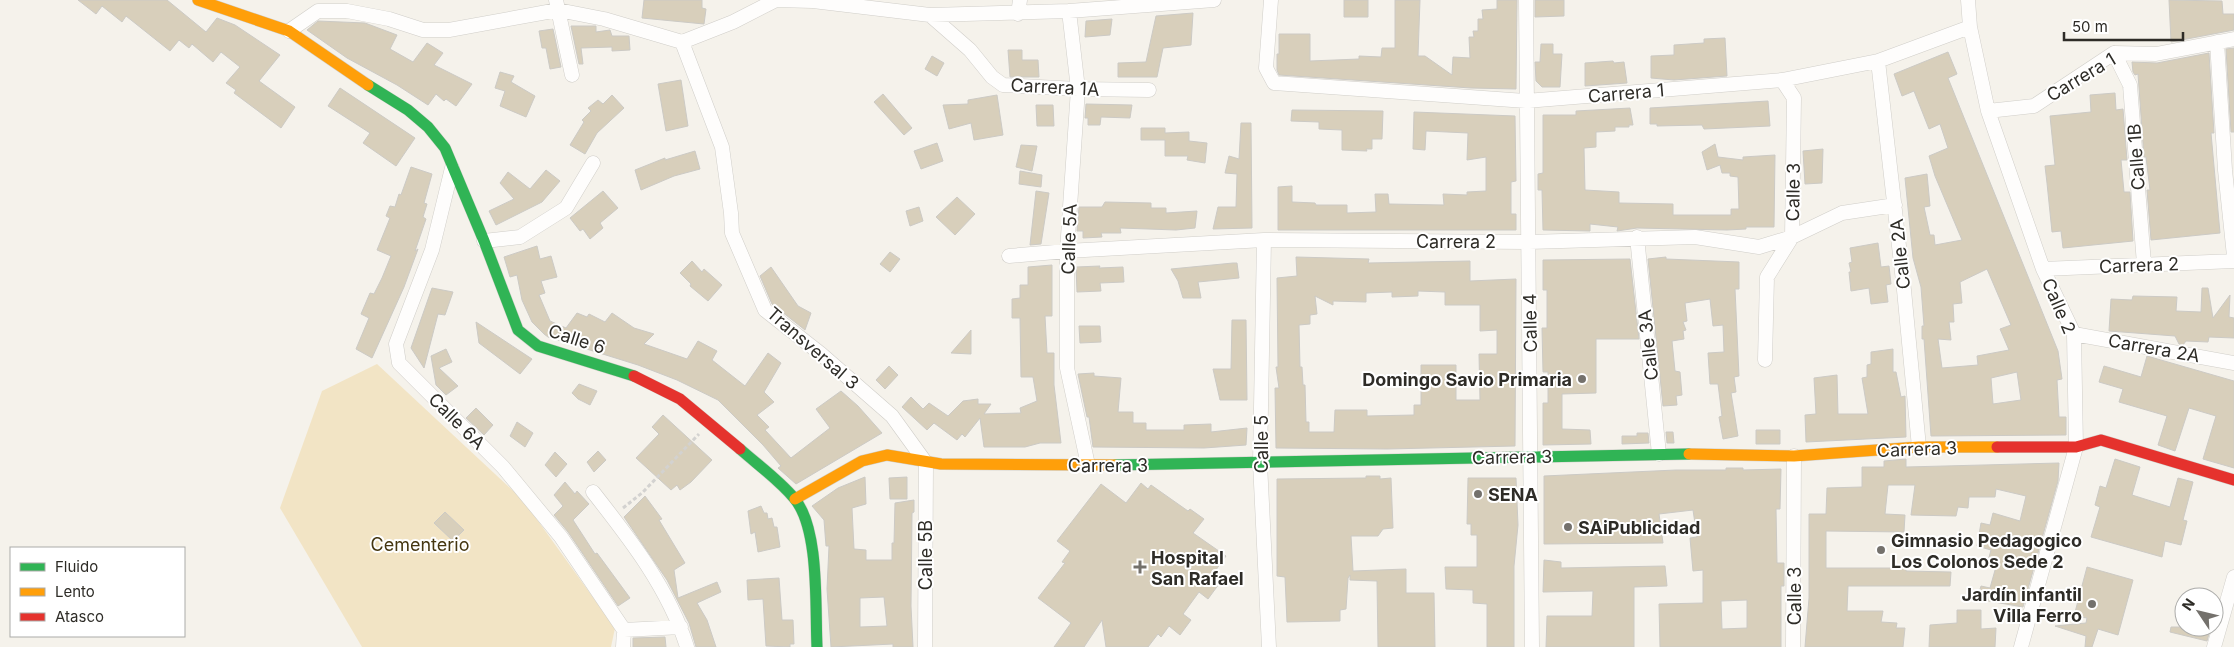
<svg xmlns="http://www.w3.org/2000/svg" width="2234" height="647" font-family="Inter,sans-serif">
	<rect width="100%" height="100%" fill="#f5f2eb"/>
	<path fill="#f2e4c5" d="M377 364 523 500 615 628 611 647H362L280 508 322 391Z"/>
	<path fill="#d8cfbb" stroke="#cccac5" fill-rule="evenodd" d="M78 0H167L206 32 217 18 235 25 280 55 259 81 295 107 281 128 234 93 236 90 226 83 240 67 221 52 213 62 192 44 189 48 179 40 170 51 126 16 122 22 102 6 96 14Z
		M644 0H702V8L706 9 704 24 642 18Z
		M1344 0H1368V17H1344Z
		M1395 0H1420L1418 56H1425L1452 75 1453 57 1470 58 1469 37H1474L1473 31H1478V19H1483L1482 10 1497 9V0H1517L1516 89 1471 88 1279 75 1277 70V54H1279V34H1310V61L1359 59V56L1381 57 1382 48H1395Z
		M1535 0H1564V16L1535 17Z
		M2169 0 2222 1 2223 14H2234V30L2171 42Z
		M1193 13 1191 45 1163 48 1157 77H1118V63L1146 62 1156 16Z
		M1112 19 1110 35 1085 37 1086 21Z
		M318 21 365 23 397 35 390 49 413 62 427 43 443 53 434 65 472 84 456 106 446 99 444 101 436 94 428 105 397 85 347 58 307 30Z
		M571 26H596V32L610 30 612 36H629L630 50 612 51V47L581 48 583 64H579Z
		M553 29 561 67 550 69 546 48H542L539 31Z
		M1725 38 1727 76 1674 80 1651 78V56L1674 55V45L1704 43V39Z
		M1541 44H1553V54H1562L1560 87H1542L1536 81 1535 62H1540Z
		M2234 48V132H2231L2226 49Z
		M1008 50H1022V60H1038L1039 77H1010Z
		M1948 52 1957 74 1948 78 2058 351 2062 379 2057 380 2059 417H2066V435L1931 436 1924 339H1922V326H1924L1921 287 1913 258 1905 178 1927 174 1930 206 1924 207 1930 235H1934L1935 245 1962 240 1935 176 1929 156 1948 148 1940 124 1929 129 1914 91 1902 96 1894 74ZM1987 269 2011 325 2000 329 2009 350 1977 356 1978 365 1942 368 1938 339 1951 340 1949 322H1954L1953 304 1962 303 1960 282ZM2017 372 2021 400 1993 404 1991 378Z
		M2209 53 2214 133H2211L2220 233 2151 240 2147 190H2150L2146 157H2144L2138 74 2135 75 2133 72 2132 62 2157 63Z
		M932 56 944 63 937 76 925 69Z
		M1613 61 1614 63 1624 62 1627 83 1585 86V63Z
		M500 72 514 76 511 82 535 96 526 117 500 106 505 91 495 88Z
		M681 80 688 126 666 131 658 84Z
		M340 88 415 138 396 166 363 143 370 133 328 106Z
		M2115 93 2116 110 2123 109 2127 160H2121L2124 192H2130L2133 241 2063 248 2061 231 2052 232 2047 183 2045 166 2055 165 2050 116 2091 112 2090 95Z
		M883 94 912 128 904 135 874 102Z
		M612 95 624 108 597 133 585 154 570 145 584 122 582 120 591 111 588 108 598 100 603 104Z
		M997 95 1003 135 974 140 971 123 949 129 943 105 968 104V100Z
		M1768 101 1770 126 1704 129 1702 125 1657 126V124H1650V108Z
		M1086 104 1132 105 1130 118 1101 117 1100 125H1088V118H1085Z
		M1036 105H1053L1054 126H1037Z
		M1630 108 1633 125H1629V127H1615V131L1596 132V147L1584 148 1585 190 1619 192V203L1673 204V215H1731V209H1739L1738 177 1730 176V173H1722L1720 165 1707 170 1702 152 1715 144 1718 157 1743 160V157L1775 155 1774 227H1746V229L1727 230 1637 228 1617 231 1618 227 1590 224V231L1543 230 1542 190H1538V174L1543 173V115H1576V111Z
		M1292 110 1383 111 1382 139H1372V149H1366L1367 151 1342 150V130L1319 129V122L1291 121Z
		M1414 112 1515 116 1516 181 1511 182V214H1516V230H1278V187L1292 186V202L1315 203 1316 205H1347V213L1376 212 1375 194H1388L1389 204 1444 205 1443 194 1467 195V192L1486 191V157L1467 160 1468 133 1426 131 1425 150 1413 149Z
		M1241 123H1251L1252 228 1213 229 1218 207H1236L1237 174 1225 173 1229 156 1239 159Z
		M1141 128H1165V133L1189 132V141L1207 143 1205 163 1187 160 1188 156H1165V140H1141Z
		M937 143 943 161 921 169 914 151Z
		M1021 145 1037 146 1032 171 1016 167Z
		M1823 149 1822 183 1805 184 1803 151Z
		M695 151 700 169 674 176 641 190 635 170 665 158V160Z
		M411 167 432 174 424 203 427 204 423 217 426 219 415 251 418 249 404 287 372 358 356 349 369 318 361 314 370 293 374 294 382 278 391 256 377 250 390 218 386 216 390 206 395 207 399 194 401 195Z
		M546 170 560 181 542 202 496 225 489 211 514 199 500 183 508 172 530 189Z
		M1020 171 1042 175 1041 187 1019 184Z
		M603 191 618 208 600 223 603 228 590 239 583 229 580 231 570 218Z
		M1036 191 1049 193 1041 244 1030 245Z
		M957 197 975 214 955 235 936 217Z
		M1105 202 1151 203V208H1166V213L1197 211 1195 228 1176 230 1120 228 1121 233H1101L1102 237 1083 238V231H1077L1079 207H1102Z
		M919 207 923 221 910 226 906 211Z
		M1878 243 1881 267 1889 266 1891 284 1886 285 1888 302 1871 304 1869 288 1851 291 1849 272H1851L1849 263 1852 262 1850 248Z
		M537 246 540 259 551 256 557 277 541 281 545 293 539 295 550 321 566 328 577 313 587 317 589 314 605 322 612 313 634 328 654 334 644 344 687 359 698 341 717 351 712 360 745 386 768 353 781 363 764 392 774 402 757 415 769 427 765 430 791 458 830 428 816 409 841 391 858 406 882 433 796 484 778 468 781 466 763 445 718 400 677 380 638 365 548 337 544 334 532 322 522 300 517 275 510 277 504 257Z
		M890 252 900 259 890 272 880 264Z
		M1296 257 1369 259 1368 263 1470 261V281L1516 279 1515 446 1387 449 1276 448 1275 388H1279L1276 367H1278L1277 278 1297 276ZM1418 291 1445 292V305H1480V331L1497 330V354H1479L1480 400H1456V365H1421V405H1414V415L1367 416V410H1335L1334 432H1309V422H1306L1305 385H1303L1302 367H1300L1299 325 1310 324V315L1317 314 1315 296 1333 305V301L1366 302V293L1392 292V297L1418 296Z
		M1666 257V259L1739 262V289H1735L1739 376 1734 377 1736 392 1731 393 1738 436 1723 439 1719 417 1722 416 1718 384H1710L1708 353 1724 352 1723 325 1713 326 1710 299 1685 303 1687 321 1683 322 1686 330 1683 331 1684 339 1672 341 1675 371 1680 372 1682 395 1676 396 1677 405 1663 406 1648 259Z
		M1630 259 1639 339H1596V393L1562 394V429L1590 430 1591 444 1543 445V403H1548V372H1543L1542 328H1547V290H1543V260Z
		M692 261 702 272 704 269 722 285 708 301 690 286 691 284 680 273Z
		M1233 263H1237L1239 278 1198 282 1201 298H1183L1178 281 1171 269Z
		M1052 265V316H1045L1047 353H1054V385L1061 443H1040L1025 447H984L980 418 965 437 962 434 957 440 934 423 927 430 902 407 911 397 923 409 929 403 948 416 963 401 978 399V404H991L984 414 1021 413 1020 408 1037 401 1033 377H1021L1020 318H1012V299L1020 298V285H1028V267Z
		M1100 266 1099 268 1123 267 1124 282 1100 283 1101 291 1077 292 1076 267Z
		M771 267 798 306 811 313 805 330 772 304 760 276Z
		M432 288 453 292 445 315 438 314 424 368 411 348Z
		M2202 288H2208L2213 318 2230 295 2229 317 2234 318V338L2209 337 2208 342 2186 341 2183 345 2179 344 2175 336 2109 331 2111 299 2132 300 2133 296 2177 297 2176 311 2201 312Z
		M1232 320H1246L1247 400H1220L1213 369H1231Z
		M476 322 532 359 520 374 479 343Z
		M1079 326H1100L1101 342 1080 343Z
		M971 330V354L951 353Z
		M446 349 452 362 439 368 458 386 446 395 436 385 431 356Z
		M1893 349V372H1896L1901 397 1905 396 1906 437 1806 442 1805 415 1816 414 1814 378 1837 375 1838 414H1868L1862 378 1867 377V365L1871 364V352Z
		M2147 356 2234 381V468L2203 459 2216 416 2189 408 2175 451 2158 445 2167 416 2119 402 2123 389 2099 382 2104 366 2141 377Z
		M889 366 898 375 885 389 876 380Z
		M1094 373V376L1121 378 1118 412H1133V423H1146V430H1184V425L1211 424V432L1247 428 1246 445 1204 448 1093 447 1089 417H1087L1078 374Z
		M579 384 597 391 590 405 578 399 572 393Z
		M476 408 493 425 484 435 466 418Z
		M663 415 712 460 691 482 680 490 677 485 671 490 636 458 659 434 652 427Z
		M517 422 533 433 525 447 510 436Z
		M1756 430H1780V444H1756Z
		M1666 432H1673L1674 443H1667Z
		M1637 433H1648L1649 443 1622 444V436H1637Z
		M598 451 606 460 594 472 587 462Z
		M555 452 567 464 556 477 545 465Z
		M1906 459V467L2059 463 2058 481 2023 607 1977 599 1981 586 1990 588 1997 563 1988 561 1991 550 1977 546 1981 523 1990 525 1993 513 2020 521 2026 496 1996 489 1995 497H1969L1968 508 1958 507 1956 516 1911 515 1915 485H1888L1885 514 1905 515 1904 532 1826 531V568H1906V571L1951 572 1950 586H1848L1847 611H1883L1881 622 1897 623 1896 628H1905L1903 647H1805L1809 598V514H1826L1827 488 1862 487V467H1884V461Z
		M2115 459 2140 467 2132 495 2170 507 2178 478 2193 482 2183 520 2187 521 2181 545 2165 541 2162 557 2091 537 2100 507 2095 505 2100 486 2106 488Z
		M1726 468H1743V470L1781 469 1780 509H1776L1777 563H1784V586H1781V647H1660L1659 604 1703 603V570L1693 571 1690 538 1697 537 1693 510 1659 514 1663 543 1544 544V476L1676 470H1726ZM1747 600V628L1722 629 1721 601Z
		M1366 476H1380V479L1391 478 1393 528 1383 529 1378 536H1351L1353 571 1406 569V593H1434L1435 647H1378L1377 581 1350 580V575L1348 578 1346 609 1340 610V621L1287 622 1285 577 1277 576V479L1366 478Z
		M865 477 866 504 852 508 854 549 866 550V560H892V543H894L895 503 914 500V512L912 513 911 606 913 647H893V644L831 647 827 589 829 546H826L824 520 812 506 838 488ZM884 597 887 626 860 627V598Z
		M907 477V499H890L889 478Z
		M1468 478H1516L1518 525 1514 566V647H1487V604L1473 603V590L1446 589 1445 567H1477V535H1471V524H1467Z
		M565 482 575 494 577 491 589 504 573 520 595 554 597 553 630 598 618 606 568 532 554 515 563 506 554 495Z
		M1141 483 1148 489 1151 485 1188 511 1190 509 1204 519 1193 533 1226 556 1210 578 1219 584 1208 599 1199 592 1183 614 1191 620 1180 635 1169 626 1161 637 1158 634 1148 647H1106L1102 620 1084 647H1054L1071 623 1038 598 1065 563 1062 562 1070 551 1057 541 1101 484 1126 503Z
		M645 496 662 519 659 520 685 563 674 570 678 598 717 582 721 592 697 603 707 620 716 647H696L689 623 667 580 624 517Z
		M761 506 764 513H767L768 519 772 518 774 527H777L780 547 758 552 755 532 751 534 748 511Z
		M445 512 464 530 453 541 434 523Z
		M1544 560 1561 562V568L1665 566 1667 586 1634 587V647H1546L1547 616H1592L1593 591 1543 592Z
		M2087 567 2133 580 2118 635 2098 629 2092 647H2085L2086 636 2055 626 2086 623 2087 618 2074 616Z
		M779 578 782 620H793L794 644H790V647L766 646 763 599 748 600 747 580Z
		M1957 610H1981V629L1996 628 1995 647H1929L1930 625 1957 623Z
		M2171 627H2211L2207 641 2170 632Z
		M665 637 666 647H633V638Z"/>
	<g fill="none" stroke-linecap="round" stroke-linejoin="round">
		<g stroke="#d0cec9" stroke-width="15">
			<path id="street" d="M556 0 572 75
				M1271 0 1266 68 1274 83 1526 101 1782 80 1878 61 1970 27
				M1526 0 1532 647
				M1968 0 1970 27 1988 111 2043 269 2074 334 2076 447 2021 647
				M1069 11 1078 89 1067 251V368L1088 465
				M1018 14 1020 0
				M930 15 970 50 992 77 1003 85 1078 89 1149 90
				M289 31 318 11H347L389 19 423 30H449L558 10 604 19 682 42
				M682 42 722 147 731 213 732 233 765 310 821 354 892 416 926 463 925 647
				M682 42 733 22 776 0 813 1 930 15 1069 11 1214 0
				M2217 42 2225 170 2234 256
				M2114 53 2130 85 2144 264
				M1878 61 1904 290 1919 447
				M1988 111 2034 106 2114 53 2156 54 2234 39
				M452 168 432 250 396 344 399 363 503 467 561 537 624 630 623 647
				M1637 237 1659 454
				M1264 240 1260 463 1269 647
				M484 241 520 237 566 208 593 163
				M1009 256 1067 251 1264 240 1529 242 1695 237 1759 247 1792 237 1842 213 1895 205
				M2043 269 2234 261
				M2074 334 2234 363
				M1765 360 1767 277 1792 237 1794 98 1782 80
				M593 492C630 539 669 589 687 647
				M624 630 681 627
				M1793 647 1794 456
				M2214 647 2234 577"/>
		</g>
		<g stroke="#d0cec9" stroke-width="12">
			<path id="fast" d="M368 85 408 110 428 127 445 148 484 241 518 330 538 346 634 376
				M740 449C758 465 779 480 794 498 820 528 815 608 817 647
				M1115 465 1689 454"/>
		</g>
		<g stroke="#d0cec9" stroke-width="12">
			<path id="slow" d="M198 0 289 31 368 85
				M1689 454 1794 456 1919 447H1997
				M795 499 862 461 887 455 941 464 1115 465"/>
		</g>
		<g stroke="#d0cec9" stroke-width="12">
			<path id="jam" d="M634 376 680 399 740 449
				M1997 447H2076L2101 440 2234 480"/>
		</g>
		<path stroke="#d3d2d0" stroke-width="3" stroke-dasharray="4 2.5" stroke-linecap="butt" d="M623 508 642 493 699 434"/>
		<use href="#street" stroke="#fefdfc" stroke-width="14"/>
		<use href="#fast" stroke="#30b455" stroke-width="11"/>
		<use href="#slow" stroke="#ff9f0a" stroke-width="11"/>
		<use href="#jam" stroke="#e5322d" stroke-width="11"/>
	</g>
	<g fill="#74716c" stroke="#fff" stroke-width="2">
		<circle cx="1582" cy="379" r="5"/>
		<circle cx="1478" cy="494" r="5"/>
		<circle cx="1568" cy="527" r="5"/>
		<circle cx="1881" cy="550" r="5"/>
		<path d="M1137.5 559.5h5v5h5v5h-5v5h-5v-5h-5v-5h5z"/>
		<circle cx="2092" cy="604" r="5"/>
	</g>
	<g text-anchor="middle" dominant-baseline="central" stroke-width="4" stroke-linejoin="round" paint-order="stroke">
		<g font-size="18" fill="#2e2c27" stroke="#fff">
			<text transform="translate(2081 77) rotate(-31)">Carrera 1</text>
			<text transform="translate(1055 87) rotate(3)">Carrera 1A</text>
			<text transform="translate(1626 93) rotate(-5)">Carrera 1</text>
			<text transform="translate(2136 157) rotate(-94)">Calle 1B</text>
			<text transform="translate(1793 192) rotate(-89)">Calle 3</text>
			<text transform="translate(1069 239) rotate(-88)">Calle 5A</text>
			<text x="1456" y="241">Carrera 2</text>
			<text transform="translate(1900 254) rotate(-96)">Calle 2A</text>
			<text transform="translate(2139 265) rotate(-2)">Carrera 2</text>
			<text transform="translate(2059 306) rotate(67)">Calle 2</text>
			<text transform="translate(1530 323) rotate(-91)">Calle 4</text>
			<text transform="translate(577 339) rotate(18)">Calle 6</text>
			<text transform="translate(1648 345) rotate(-96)">Calle 3A</text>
			<text transform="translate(813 348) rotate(41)">Transversal 3</text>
			<text transform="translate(2154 348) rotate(10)">Carrera 2A</text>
			<text transform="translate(457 421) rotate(45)">Calle 6A</text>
			<text transform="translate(1261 444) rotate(-90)">Calle 5</text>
			<text transform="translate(1917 449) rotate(-2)">Carrera 3</text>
			<text transform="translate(1512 457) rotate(-1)">Carrera 3</text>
			<text x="1108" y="465">Carrera 3</text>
			<text transform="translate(925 555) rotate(-90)">Calle 5B</text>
			<text transform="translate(1794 596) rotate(-90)">Calle 3</text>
		</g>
		<g font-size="18" font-weight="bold" fill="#2e2c27" stroke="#fff" text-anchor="start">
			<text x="1572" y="379" text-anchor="end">Domingo Savio Primaria</text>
			<text x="1488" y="494">SENA</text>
			<text x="1578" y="527">SAiPublicidad</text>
			<text x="1891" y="540">Gimnasio Pedagogico<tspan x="1891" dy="21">Los Colonos Sede 2</tspan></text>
			<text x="1151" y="557">Hospital<tspan x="1151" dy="21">San Rafael</tspan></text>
			<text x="2082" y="594" text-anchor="end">Jardín infantil<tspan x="2082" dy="21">Villa Ferro</tspan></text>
		</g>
		<g font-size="18" fill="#453610" stroke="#fff">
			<text x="420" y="544">Cementerio</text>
		</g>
	</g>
	<rect x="10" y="547" width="175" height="90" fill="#ffffff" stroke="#ababa9"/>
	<rect x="20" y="563" width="25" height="8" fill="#30b455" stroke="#ababa9"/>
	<text x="55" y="572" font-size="15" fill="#2e2c27">Fluido</text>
	<rect x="20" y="588" width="25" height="8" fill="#ff9f0a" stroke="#ababa9"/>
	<text x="55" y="597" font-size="15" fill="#2e2c27">Lento</text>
	<rect x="20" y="613" width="25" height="8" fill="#e5322d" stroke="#ababa9"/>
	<text x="55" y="622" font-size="15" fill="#2e2c27">Atasco</text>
	<g transform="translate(2199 612) rotate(305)"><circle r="24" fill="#ffffff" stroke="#ababa9"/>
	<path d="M0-4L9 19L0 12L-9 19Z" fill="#74716c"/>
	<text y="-8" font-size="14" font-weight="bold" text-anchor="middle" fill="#2e2c27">N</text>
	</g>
	<path d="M2064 32v8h119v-8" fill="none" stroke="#2e2c27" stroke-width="2.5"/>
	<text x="2072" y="32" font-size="15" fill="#2e2c27" stroke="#ffffff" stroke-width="4" paint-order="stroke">50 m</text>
</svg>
